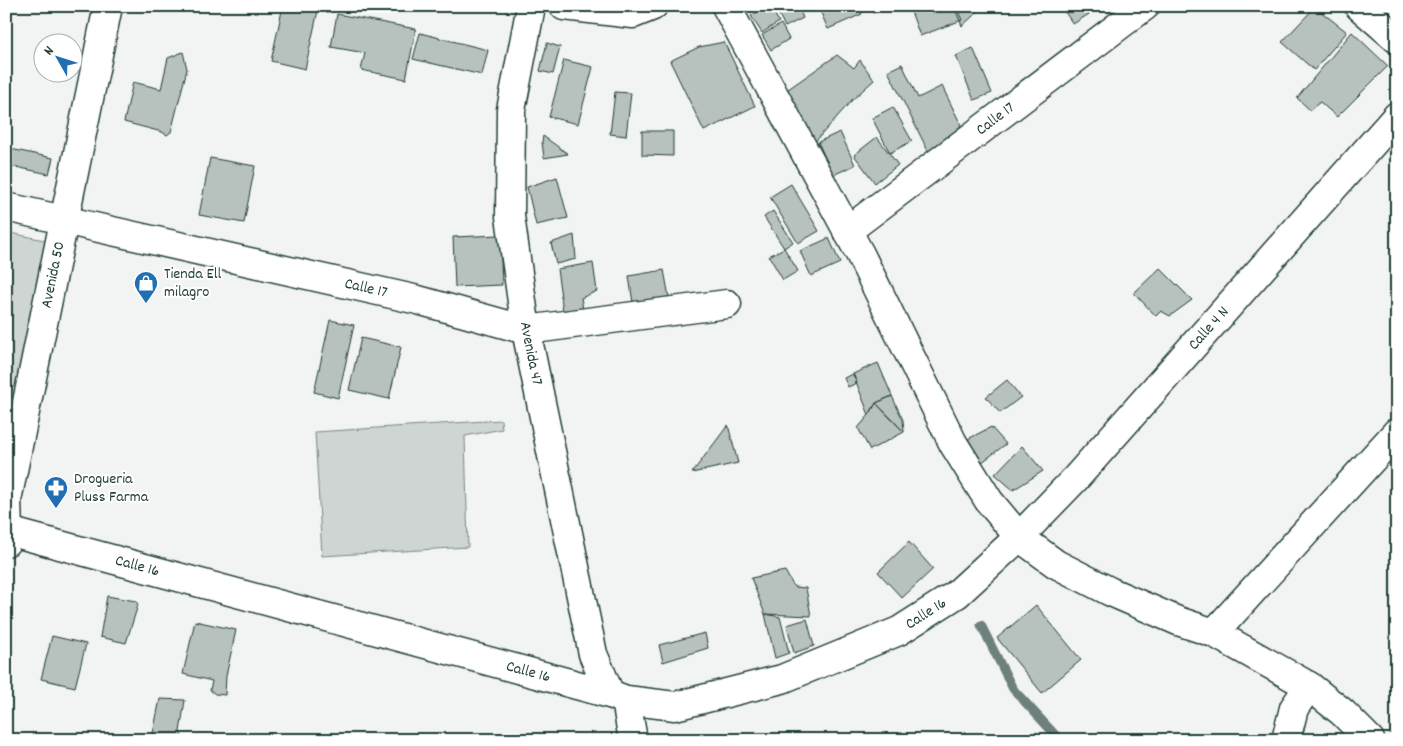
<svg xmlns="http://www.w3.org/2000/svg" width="1403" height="746" font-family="Dekko,sans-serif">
	<rect width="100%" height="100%" fill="#f2f3f3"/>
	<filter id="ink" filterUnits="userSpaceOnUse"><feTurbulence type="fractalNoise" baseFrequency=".02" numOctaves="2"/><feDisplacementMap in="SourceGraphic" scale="10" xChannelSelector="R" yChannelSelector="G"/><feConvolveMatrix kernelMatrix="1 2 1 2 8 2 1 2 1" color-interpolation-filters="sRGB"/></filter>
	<g filter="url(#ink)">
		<path fill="#ced5d3" stroke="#768984" d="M6 232 49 241 6 427Z
			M501 420 502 429 465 436 468 547 322 556 315 432Z"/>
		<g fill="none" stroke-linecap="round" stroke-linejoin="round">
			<path stroke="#6d807b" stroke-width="9" d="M981 625 1013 689 1060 740"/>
		</g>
		<path fill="#b7c1bd" stroke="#1f3d34" d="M283 6H319L305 69 271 61Z
			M767 6H770L779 22 762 33 751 16Z
			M775 6H798L803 18 785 27Z
			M818 6H858L862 14 828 29Z
			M871 6H893L873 13Z
			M909 6H956L962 20 920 36Z
			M954 6H984L962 26Z
			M1061 6H1102L1073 24Z
			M1315 7 1347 32 1314 70 1282 42Z
			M337 14 416 29 406 79 361 70 365 53 331 47Z
			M781 24 789 39 771 50 762 35Z
			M1352 32 1388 66 1337 117 1320 102 1310 110 1297 98Z
			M420 33 488 50 482 75 413 59Z
			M724 42 755 106 704 131 670 61 699 47Z
			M547 43 560 47 553 74 540 71Z
			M973 48 992 93 974 100 956 56Z
			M183 52 187 69 171 132 167 135 162 132 124 122 133 82 161 89 168 58Z
			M837 55 854 68 860 60 874 80 852 100 814 143 781 94Z
			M564 60 593 67 578 124 549 117Z
			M902 64 918 98 942 86 961 125 933 161 888 71Z
			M615 92 631 93 626 136 610 134Z
			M893 107 912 141 890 153 872 118Z
			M642 131H673V156L642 155Z
			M840 132 855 165 833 175 818 142Z
			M543 136 568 154 544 158 542 142Z
			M877 137 898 165 875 183 854 155Z
			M6 148 53 158 49 174 6 165Z
			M210 158 255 166 244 223 199 215Z
			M557 177 568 218 536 225 527 187Z
			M791 184 819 231 798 243 770 197Z
			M773 211 793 242 784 248 764 217Z
			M500 235 502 285 455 287 453 237Z
			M574 235 576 259 556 264 551 243Z
			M829 238 840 263 811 276 800 251Z
			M784 248 798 271 783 280 769 256Z
			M593 263 597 291 581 298 584 315 564 318 557 269Z
			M1160 268 1192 300 1170 316 1161 311 1156 316 1134 293Z
			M664 270 669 297 633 303 629 276Z
			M330 320 354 325 338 398 314 392Z
			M361 338 401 347 389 399 349 390Z
			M878 363 892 396 876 403 869 415 853 374Z
			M853 374 857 383 848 387 844 378Z
			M1007 380 1021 397 1000 413 986 397Z
			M892 396 903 420 904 432 876 403Z
			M876 403 904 432 870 450 858 428 869 415Z
			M728 425 738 463 692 473Z
			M991 427 1006 444 981 463 968 439Z
			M1022 446 1043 471 1013 490 995 474Z
			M909 542 933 569 902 598 878 572Z
			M785 571 794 587 806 588 811 616 765 614 751 578Z
			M107 596 136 601 138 605 126 643 100 637Z
			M1036 605 1081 660 1042 693 997 638Z
			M765 614 780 617 789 653 775 658Z
			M807 619 814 646 794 653 787 625Z
			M195 621 236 630 226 676 225 695 215 694 210 690 212 681 183 674Z
			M705 633 708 648 663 662 659 645Z
			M52 636 86 644 75 687 41 679Z
			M160 699 185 700 180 732 182 736 181 740H157L152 738Z"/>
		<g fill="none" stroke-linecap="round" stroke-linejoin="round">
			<g stroke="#1f3d34" stroke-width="31">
				<g id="minor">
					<path id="s1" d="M531 6 511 110 510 216 526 330 593 654 610 694"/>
					<path d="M564 6 633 14 653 6"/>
					<path d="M726 6 860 254 953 443 989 501 1019 537 1056 564 1111 592 1178 621 1214 633 1309 686 1342 712 1370 740"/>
					<path id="s2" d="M6 207 418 300 526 330 727 304"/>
					<path id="s3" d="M847 231 1145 6"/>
					<path id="s4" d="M8 531 610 694 626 700 675 706 782 679 899 631 957 594 1019 537 1076 478 1397 116"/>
					<path d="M1214 633 1397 432"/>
					<path d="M626 700 633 740"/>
					<path d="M1286 740 1294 708 1309 686"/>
				</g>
			</g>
			<g stroke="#1f3d34" stroke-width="31">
				<g id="tertiary">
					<path d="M1359 6 1397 39"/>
					<path id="s5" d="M6 542 8 531 7 500 108 6"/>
				</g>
			</g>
			<use href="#minor" stroke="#fff" stroke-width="28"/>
			<use href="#tertiary" stroke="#fff" stroke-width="28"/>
		</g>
	</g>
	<defs>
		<g id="shop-pin" transform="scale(1.25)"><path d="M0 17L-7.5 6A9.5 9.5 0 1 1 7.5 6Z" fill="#1f6fb2" stroke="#fff"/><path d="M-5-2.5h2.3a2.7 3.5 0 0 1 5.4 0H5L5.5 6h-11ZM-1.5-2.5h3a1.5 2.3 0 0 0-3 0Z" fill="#fff"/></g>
		<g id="pharmacy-pin" transform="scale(1.25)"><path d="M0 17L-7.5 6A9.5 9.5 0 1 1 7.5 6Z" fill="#1f6fb2" stroke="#fff"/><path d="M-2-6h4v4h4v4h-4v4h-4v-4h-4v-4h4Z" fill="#fff"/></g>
	</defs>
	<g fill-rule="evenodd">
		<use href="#shop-pin" x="146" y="283"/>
		<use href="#pharmacy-pin" x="56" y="488"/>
	</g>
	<g text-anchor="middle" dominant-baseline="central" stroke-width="4" stroke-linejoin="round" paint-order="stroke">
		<g font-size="16" fill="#1f3d34" stroke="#fff">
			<text stroke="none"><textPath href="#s3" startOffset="186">Calle 17</textPath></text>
			<text stroke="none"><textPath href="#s5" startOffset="272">Avenida 50</textPath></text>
			<text stroke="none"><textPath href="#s2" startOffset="369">Calle 17</textPath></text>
			<text stroke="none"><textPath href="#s4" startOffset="1362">Calle 4 N</textPath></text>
			<text stroke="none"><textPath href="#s1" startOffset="351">Avenida 47</textPath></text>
			<text stroke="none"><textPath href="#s4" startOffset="134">Calle 16</textPath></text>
			<text stroke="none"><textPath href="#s4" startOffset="959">Calle 16</textPath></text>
			<text stroke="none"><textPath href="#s4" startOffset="539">Calle 16</textPath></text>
		</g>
		<g font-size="16" fill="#1f3d34" stroke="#fff" text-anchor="start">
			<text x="164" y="274">Tienda Ell<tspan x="164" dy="18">milagro</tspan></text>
			<text x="74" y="479">Drogueria<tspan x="74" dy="18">Pluss Farma</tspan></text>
		</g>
	</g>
	<rect width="1403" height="746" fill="none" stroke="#fff" stroke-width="25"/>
	<rect x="12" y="12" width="1378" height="721" fill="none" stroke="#1f3d34" stroke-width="2" filter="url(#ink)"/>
	<g transform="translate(58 58) rotate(309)"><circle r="24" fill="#ffffff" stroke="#a5b1ae"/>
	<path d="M0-4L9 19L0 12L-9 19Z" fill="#1f6fb2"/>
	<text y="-8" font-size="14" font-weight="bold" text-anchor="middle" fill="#1f3d34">N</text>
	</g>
</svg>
